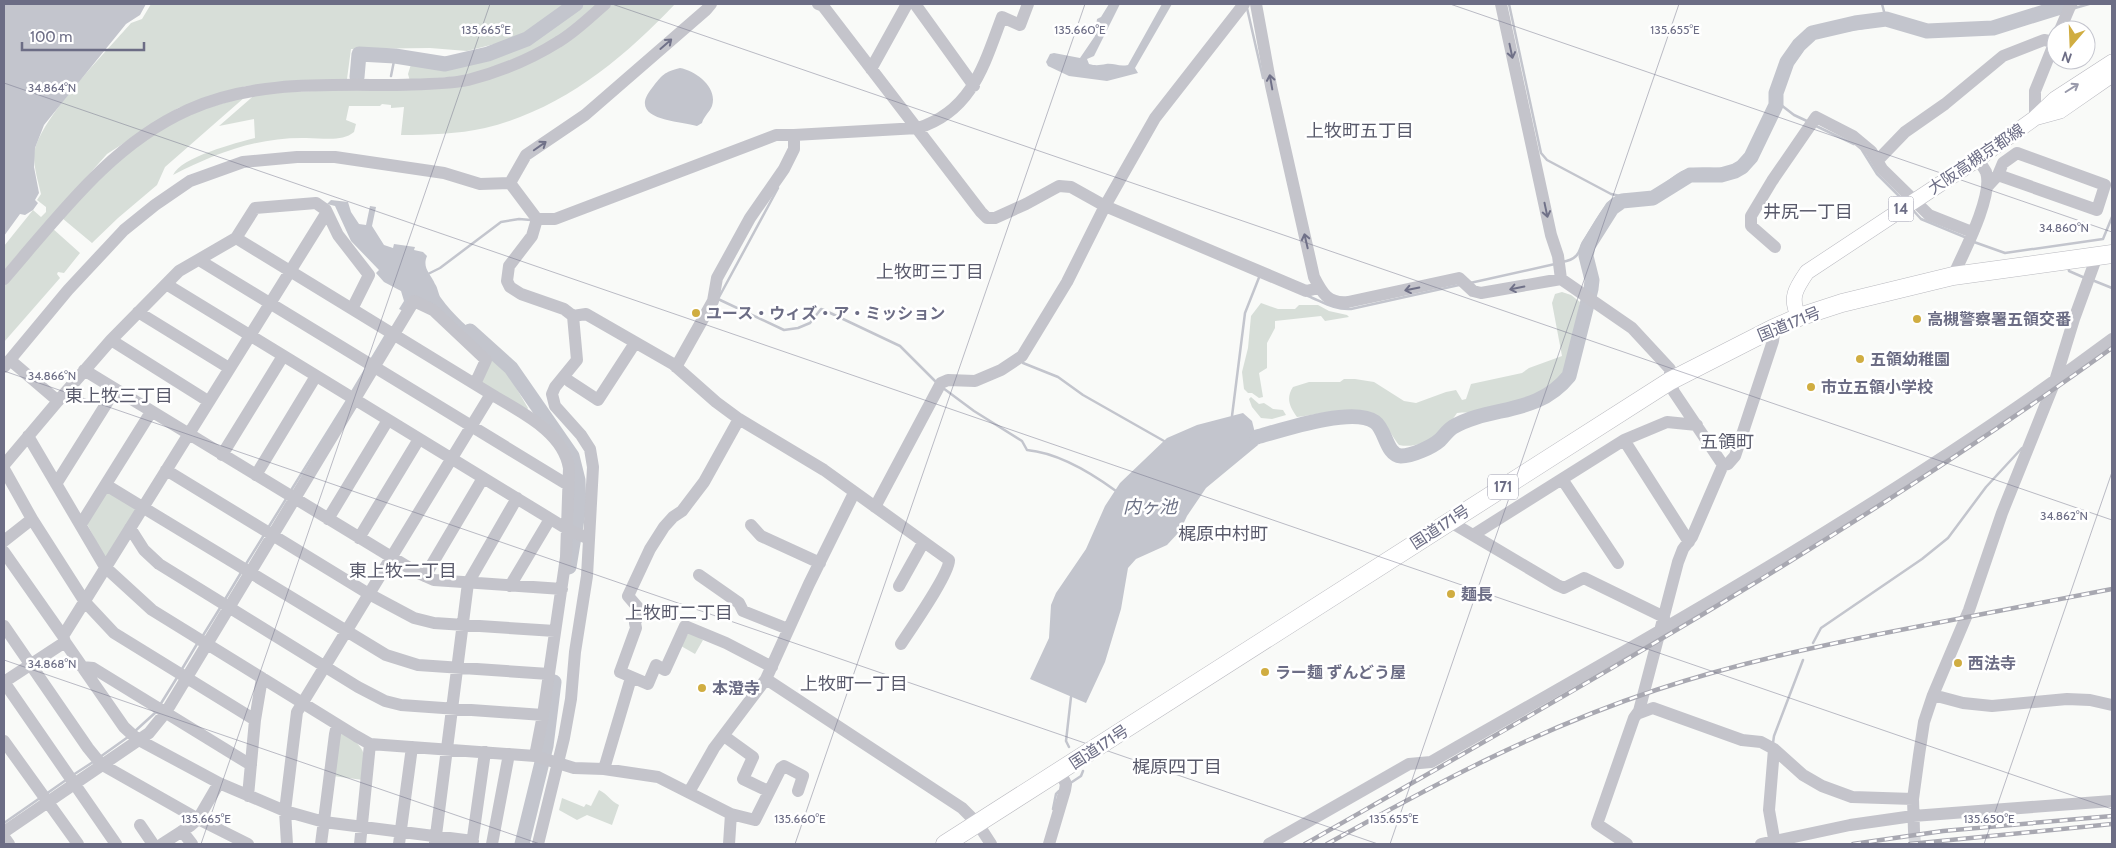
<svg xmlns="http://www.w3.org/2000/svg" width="2116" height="848" font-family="Cabin,'Noto Sans JP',sans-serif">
	<rect width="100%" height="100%" fill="#f9faf8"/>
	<path fill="#d7ded8" d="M151 4H567L522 37 467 51 430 48 351 49 347 79 246 86 178 108 107 154 4 270V246L33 210 41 217 46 212V207L37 200 41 194C38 181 34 168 34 156 35 123 108 50 131 23L142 19Z
		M585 4H600L553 42 479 74 410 81 408 74 412 61 442 67 460 64 507 51 543 34Z
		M611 4H675C623 59 561 110 485 128 458 134 429 135 401 135L404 107 391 108V105L382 104 380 106H349L346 120 356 124 354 132C341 143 319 137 302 138 255 138 214 154 173 175 181 157 236 143 255 138L254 119 219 126 257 93 403 88 535 60Z
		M245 97 165 167 157 185 118 218 92 243 62 218 101 174 160 129 200 110Z
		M52 228 80 253 64 273 58 272 57 274 60 278 4 342V282Z
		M1562 292 1571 295 1580 302 1567 368C1557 392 1500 409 1476 412 1469 413 1464 412 1457 413 1444 432 1423 450 1399 445 1394 439 1391 432 1385 426 1362 400 1326 414 1297 417 1289 406 1286 398 1293 387L1309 382H1340L1344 379H1355L1374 382 1404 401 1416 403 1446 392 1456 390 1462 400 1466 399 1471 384 1522 373 1529 368 1562 356 1552 303 1555 294Z
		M1261 303 1278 309H1295L1299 305H1318L1329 311 1347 315 1349 317 1325 321 1321 316 1275 321V328L1267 343V368L1259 373 1263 397 1259 398 1252 393H1248L1244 389 1242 372 1248 348 1251 316Z
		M491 357 505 369 528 408 526 411 480 384Z
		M1251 397 1259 404 1264 403 1273 409 1283 410 1286 415 1272 419 1261 418 1252 407 1249 399Z
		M107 488 138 508 109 556H104L86 522Z
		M689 632 703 640 695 654 681 646Z
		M339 733C344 734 348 737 353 740 369 752 364 762 363 780L333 776Z
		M599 790C608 794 610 801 619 805L612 825 587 815 577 820 559 810 562 798 584 807 586 804 591 806Z"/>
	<path fill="#c3c5cd" d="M4 4H146L140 15 126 24 44 125 35 148 34 167 39 193 35 200 38 203 33 210 25 215 20 214 4 236Z
		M1109 4H1120L1094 56 1087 59 1089 64C1096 66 1100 65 1106 64 1114 63 1119 67 1128 65L1162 4H1172L1135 68 1138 73 1107 81 1069 76 1048 66 1046 62 1050 54 1054 53 1080 58 1095 36 1097 19 1101 17Z
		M680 68C696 71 718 87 712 106 709 113 704 116 702 123L697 126C678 121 626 120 652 88 662 75 664 72 680 68Z
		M331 200 348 202 351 212 359 224 366 225 370 206 376 207 372 226 384 245 393 248 394 244 415 247 414 250 423 252 427 256C422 268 430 273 435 284 438 288 438 294 441 298 453 315 470 329 486 343L482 351 434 306 403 311 399 309 404 301 401 291 384 282 376 273 379 270 351 241 335 206 327 204Z
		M1243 413 1252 421 1258 445 1206 488 1187 516 1180 531 1167 545 1136 559 1128 568 1121 609 1105 662 1086 703 1030 679 1049 638 1051 605 1056 593 1086 549 1105 506 1120 483 1167 438 1197 425Z"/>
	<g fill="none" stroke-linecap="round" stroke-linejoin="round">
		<path stroke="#c3c5cd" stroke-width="2.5" d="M1509 4 1541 153 1547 160 1611 194 1620 196
			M1882 4 1886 19
			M1247 8 1263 78
			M2075 8 2089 4
			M391 76 395 56
			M1781 93 1789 69 1806 45 1819 35 1887 24 1925 36 1993 33 2063 12
			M1776 101 1794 115 1809 122
			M1816 126 1854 144
			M1862 150 1877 174 1900 197
			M778 188 718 299 784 330 798 328 810 323 821 309 824 310 900 346 937 383
			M1911 208 1921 219 1967 238
			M1974 242 2005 253 2103 239 2112 217
			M1562 262C1568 261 1572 260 1576 256 1580 253 1580 247 1583 243 1590 232 1603 206 1613 199 1625 191 1637 197 1650 193 1663 189 1672 176 1685 171 1710 163 1723 179 1746 156L1768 109
			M2068 266 2069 271 2085 278
			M426 275 440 268 501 222 519 219 531 220
			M2092 280 2112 288
			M1470 283 1555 264
			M1308 296C1323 302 1334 310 1351 309L1459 285
			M371 360 386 335
			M1023 363 1058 377 1083 395 1164 441
			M943 388 974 411 1022 441 1027 450C1059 453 1090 472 1116 491
			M352 392 367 367
			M1232 416 1245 313 1260 275
			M290 492 348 399
			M268 528 286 499
			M246 564 264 535
			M224 601 242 571
			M202 637 220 608
			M1813 643 1821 628 1922 559 1948 538 1986 487 2022 448
			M182 669 197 644
			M160 705 178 676
			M134 732 156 712
			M1773 743 1774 736 1803 660
			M1069 747 1066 741 1071 697
			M100 757 128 737
			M73 775 93 762
			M1069 784 1081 776 1083 771
			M46 794 66 780
			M1053 809 1056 794 1059 791
			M4 823 40 798"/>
		<path stroke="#c3c5cd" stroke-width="15" d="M357 77 359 54 395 56 445 64 488 54 527 39 576 4
			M470 331 511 368 572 456 578 480 579 507 569 567
			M1257 437C1282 430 1353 406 1375 422 1386 430 1386 455 1401 456 1412 456 1432 447 1440 440 1444 436 1448 430 1453 427 1491 405 1537 416 1569 376L1591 289 1592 280 1586 256 1588 246 1612 208 1622 201 1653 198 1690 175H1721L1735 171 1742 167 1751 157 1776 105V93L1787 62 1799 45 1812 33 1855 23 1886 19 1927 31 1993 28 2070 4
			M522 844 546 746 554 682"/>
		<path stroke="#d6d7db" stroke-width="12" stroke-dasharray="12 6" stroke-linecap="butt" d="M1914 831 1915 844"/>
		<g stroke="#b8b8bf" stroke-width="16">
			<path id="major" d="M2038 117 2060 111 2112 75
				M1799 317C1789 298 1796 288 1807 272L1978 159 2035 118 2055 99 2112 62"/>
		</g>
		<g stroke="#b9b9bf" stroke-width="19">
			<path id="highway" d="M945 844 1670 381 1772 329 1799 317 1842 303 1953 276 2112 254"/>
		</g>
		<path stroke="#c4c4cb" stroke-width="12" d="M818 4 823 6 981 212 987 218H995L1026 204 1059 186 1071 187 1105 206 1306 291 1319 288
			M915 4 974 86
			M1256 4 1271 86 1314 277C1322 293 1328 304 1348 302L1459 278 1473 291 1481 293 1561 279 1632 328 1670 369V381L1674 392 1723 465
			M1501 4 1551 235 1558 256 1561 279
			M2060 30 2071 4
			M871 69 907 4
			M2035 118V91L2056 39
			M1877 161 1905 132 1945 104 2003 56 2044 40 2055 42
			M510 183 526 155 585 115 706 10 711 4
			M510 183 537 219
			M1987 187 1998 175 2003 163 2017 153 2105 185 2097 210 1998 175
			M537 219 532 236 509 266 507 281 510 287 521 294 564 309 573 316 577 360 555 387 552 394 555 406 581 435 590 449 593 467 587 576 575 652 571 699 564 738 538 844
			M537 219H555L776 135H794L918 128C972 111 984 65 1002 17L1020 25 1028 4
			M1775 247 1751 226V216L1772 181 1816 117 1853 136 1871 151 1882 169 1929 215 1972 232
			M199 260 568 485
			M1953 276C1963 254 1994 195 1986 172 1984 168 1980 163 1978 159
			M4 279C59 216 110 145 188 110 251 81 325 85 393 85 417 84 444 85 468 80 499 72 531 59 558 42 575 32 590 17 605 4
			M166 284 567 529 589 539
			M352 309 369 275 338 235 326 210 316 203 255 208 236 238 491 394C520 412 563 431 569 468L566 557 543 715 535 756
			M138 312 229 368
			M573 316 586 314 673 364 716 402 739 419 824 470 949 560C950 573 910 630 901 644
			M111 340 208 401
			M10 360 58 401 111 340 179 271 236 238
			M4 367 68 290 124 230 155 205 190 181 243 162 297 157H335L444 173 480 184 510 183
			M676 367 713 301 717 278 750 218 784 169 794 149V135
			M84 370 416 572 434 580 562 589
			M569 381 598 400 635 343
			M739 419 704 482 682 511 673 517 664 527 650 549 628 596 640 610 635 623 636 628 620 672 648 684 656 665 665 670 685 626 726 643 772 667
			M28 436 105 567 152 610 356 736 370 744 535 756 574 768 604 769 658 777 731 814 729 844
			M1624 440 1667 422 1697 425
			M222 455 283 356
			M4 465 58 401
			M4 469 32 519 4 541
			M166 470 369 594 414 618 434 623 555 631
			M256 475 316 376
			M1562 479 1618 563
			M56 484 115 390
			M106 485 386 655 418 665 549 674
			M875 507 941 383 948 380 975 381 1001 370 1022 356 1067 282 1105 206 1155 118 1244 4
			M32 519 85 602 114 633 255 720
			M328 519 388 420
			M1449 521 1557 585 1564 588 1584 578 1664 617
			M81 524 151 412
			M751 525 761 536 820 563
			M130 528 144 550 159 564 358 687 385 701 401 705 543 715
			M1473 535 1624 440 1689 542
			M359 538 419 439
			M4 552 63 636
			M699 575 739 603 743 611 788 629
			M425 576 483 478
			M510 586 550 519
			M899 586 923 543
			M4 626 88 748 101 764 198 819 248 844
			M65 642 124 727 137 739 219 783 285 811 324 822 473 841
			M82 667 93 668 251 765
			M766 679 962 808 978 824 991 844
			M4 682 65 642 63 636 327 212
			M4 682 116 844
			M1933 695 1963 703 1992 706 2067 699 2090 700 2112 705
			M1637 714 1653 708 1742 740 1761 742 1774 749 1803 775 1822 786 1852 797 1913 799
			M724 736 753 757 743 779 768 791
			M4 741 78 844
			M1774 749 1769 810 1775 844
			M604 769 631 678
			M689 792 714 748 766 679 809 584 854 493
			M248 796 255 720 262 678
			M731 814 755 820 781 768 784 766 803 776 798 791
			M140 825 153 844
			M182 831 192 844
			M1914 831 1913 799 1919 755 1924 722 1933 695 1969 610 2002 513 2055 381 2074 319 2097 256
			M4 832 149 733 166 712 414 301 433 310 486 360 475 384
			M4 837 9 844
			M435 843 468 583 517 498
			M162 844 190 826 198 819 219 783
			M287 844 285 811 297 712 491 394
			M321 844 335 734 337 725
			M360 844 370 744
			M399 844 412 747
			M472 844 485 752
			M492 844 509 754
			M1049 844 1065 790 1066 784 1060 772
			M1269 844 1409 764 1431 762 1457 747C1681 620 1905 493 2112 339
			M1627 844 1597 824 1634 718 1639 711 1678 562 1683 549 1692 537 1723 465 1728 464 1735 456 1773 341 1774 334 1772 329
			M1761 844 1850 825 1913 816 2112 801"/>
		<use href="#major" stroke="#fff" stroke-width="15"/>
		<use href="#highway" stroke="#fff" stroke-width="18"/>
		<g stroke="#a8a8b1" stroke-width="4.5">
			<path id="rail" d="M1305 844C1579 688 1856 533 2112 348
				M1327 844C1435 784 1538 729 1656 690 1734 664 1814 647 1895 631 1967 617 2040 603 2112 589
				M1853 844 1943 831 2112 816
				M1910 844 2112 824"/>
		</g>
		<use href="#rail" stroke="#fff" stroke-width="2.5" stroke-dasharray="8" stroke-linecap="butt"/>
	</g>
	<defs><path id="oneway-shaft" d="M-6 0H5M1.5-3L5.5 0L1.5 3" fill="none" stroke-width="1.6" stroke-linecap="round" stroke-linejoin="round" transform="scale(1.25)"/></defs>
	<g stroke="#707188">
		<use href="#oneway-shaft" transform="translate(666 44) rotate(-41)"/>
		<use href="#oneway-shaft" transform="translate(1511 51) rotate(78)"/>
		<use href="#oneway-shaft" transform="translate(1271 82) rotate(-100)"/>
		<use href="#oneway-shaft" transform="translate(540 146) rotate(-35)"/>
		<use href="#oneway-shaft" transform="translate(1546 210) rotate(78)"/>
		<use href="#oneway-shaft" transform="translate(1306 241) rotate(-103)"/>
		<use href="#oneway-shaft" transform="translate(1517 288) rotate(169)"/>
		<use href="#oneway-shaft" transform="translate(1412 289) rotate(168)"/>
	</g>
	<use stroke="#9899aa" href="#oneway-shaft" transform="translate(2072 88) rotate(-32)"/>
	<path fill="none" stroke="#6c6d85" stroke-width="1" stroke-opacity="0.45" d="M612 4 2112 520M1450 4 2112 232M4 83 2112 809M4 371 1378 844M4 660 540 844M201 844 490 4M795 844 1085 4M1390 844 1679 4M1984 844 2112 472"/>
	<g fill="#d0ad41" stroke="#fff" stroke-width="2">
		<circle cx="696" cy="313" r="5"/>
		<circle cx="1917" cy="319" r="5"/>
		<circle cx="1860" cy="359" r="5"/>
		<circle cx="1811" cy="387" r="5"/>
		<circle cx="1451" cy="594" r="5"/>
		<circle cx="1958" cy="663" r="5"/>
		<circle cx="1265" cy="672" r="5"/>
		<circle cx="702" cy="688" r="5"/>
	</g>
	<g text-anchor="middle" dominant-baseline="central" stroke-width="5" stroke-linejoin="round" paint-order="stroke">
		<g fill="#fff" stroke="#9899aa" stroke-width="1">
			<rect x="1888.5" y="196.5" width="25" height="25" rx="4"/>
			<rect x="1488" y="474.5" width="30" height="25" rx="4"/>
		</g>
		<g font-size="15" font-weight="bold" fill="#6c6d85">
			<text x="1901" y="209">14</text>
			<text x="1503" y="487">171</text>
		</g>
		<g font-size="16" fill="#6c6d85" stroke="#fff">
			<text transform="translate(1976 159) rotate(-34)">大阪高槻京都線</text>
			<text transform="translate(1789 324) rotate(-22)">国道171号</text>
			<text transform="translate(1440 527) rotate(-33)">国道171号</text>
			<text transform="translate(1099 747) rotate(-33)">国道171号</text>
		</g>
		<g font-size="16" font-weight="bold" fill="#6c6d85" stroke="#fff" text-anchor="start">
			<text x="706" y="313">ユース・ウィズ・ア・ミッション</text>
			<text x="1927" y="319">高槻警察署五領交番</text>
			<text x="1870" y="359">五領幼稚園</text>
			<text x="1821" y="387">市立五領小学校</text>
			<text x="1461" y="594">麺長</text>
			<text x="1968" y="663">西法寺</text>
			<text x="1275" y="672">ラー麺 ずんどう屋</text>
			<text x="712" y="688">本澄寺</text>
		</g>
		<g font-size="18" fill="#595a6b" stroke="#fff">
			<text x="1360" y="131">上牧町五丁目</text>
			<text x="1808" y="212">井尻一丁目</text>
			<text x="930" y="272">上牧町三丁目</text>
			<text x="119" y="396">東上牧三丁目</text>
			<text x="1727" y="442">五領町</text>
			<text x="1223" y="534">梶原中村町</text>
			<text x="403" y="571">東上牧二丁目</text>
			<text x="679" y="613">上牧町二丁目</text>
			<text x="854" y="684">上牧町一丁目</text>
			<text x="1177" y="767">梶原四丁目</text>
		</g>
		<g font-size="18" font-style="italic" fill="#6e7387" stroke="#fff">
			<text x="1150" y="507">内ヶ池</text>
		</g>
	</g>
	<g font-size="12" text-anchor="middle" fill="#6c6d85" stroke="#fff" stroke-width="5" stroke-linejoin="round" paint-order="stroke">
		<text x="486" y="34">135.665°E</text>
		<text x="1080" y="34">135.660°E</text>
		<text x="1675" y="34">135.655°E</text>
		<text x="52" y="92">34.864°N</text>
		<text x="2064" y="232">34.860°N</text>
		<text x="52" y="380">34.866°N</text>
		<text x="2064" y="520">34.862°N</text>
		<text x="52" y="668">34.868°N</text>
		<text x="206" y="823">135.665°E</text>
		<text x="800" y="823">135.660°E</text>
		<text x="1394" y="823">135.655°E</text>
		<text x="1989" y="823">135.650°E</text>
	</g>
	<rect width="2116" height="848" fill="none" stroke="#6c6d85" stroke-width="10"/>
	<g transform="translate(2071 45) rotate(199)"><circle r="24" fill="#ffffff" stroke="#c4c5ce"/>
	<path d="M0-4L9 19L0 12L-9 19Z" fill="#d0ad41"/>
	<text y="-8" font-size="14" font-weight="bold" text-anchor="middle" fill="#6c6d85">N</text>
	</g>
	<path d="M22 42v8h122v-8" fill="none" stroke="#6c6d85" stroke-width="2.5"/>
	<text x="30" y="42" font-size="15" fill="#6c6d85" stroke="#ffffff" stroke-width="4" paint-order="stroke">100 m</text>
</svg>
